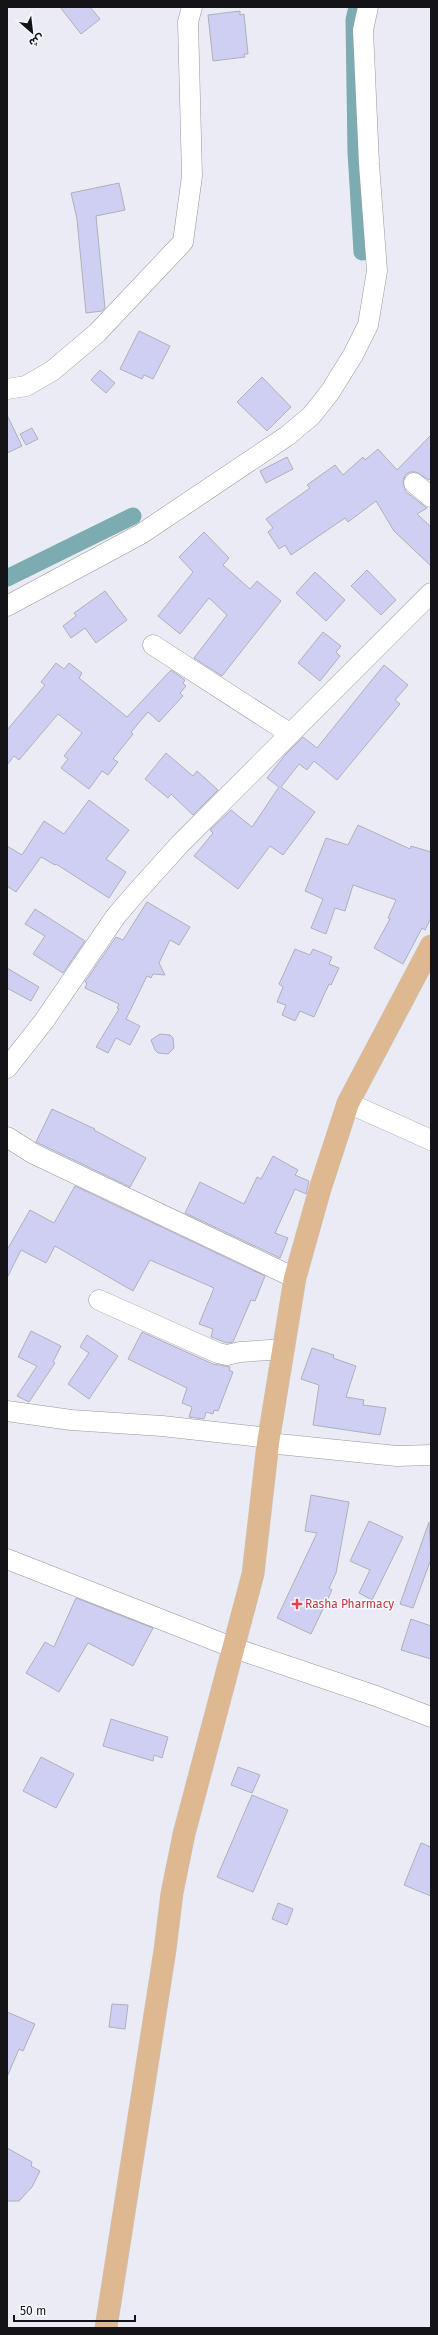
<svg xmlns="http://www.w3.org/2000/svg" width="438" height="2335" font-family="'Fira Sans','Noto Sans Arabic',sans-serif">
	<rect width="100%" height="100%" fill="#eaebf5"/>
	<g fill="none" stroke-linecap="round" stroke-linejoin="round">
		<path stroke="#7cabb1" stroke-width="17" d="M357 7 354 20 356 152 362 252
			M7 578 133 516"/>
	</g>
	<path fill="#cfcff4" stroke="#afb0b9" d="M60 7H90L100 19 81 34Z
		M240 11V15L244 14 248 54H244L245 57 213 61 208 15Z
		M119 183 125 210 96 216 105 308 102 311 86 313 77 219 71 193Z
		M139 331 170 346 153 379 144 375 142 379 120 369Z
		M100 370 115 383 106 393 91 380Z
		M262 377 291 407 267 431 237 402Z
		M7 415 22 446 7 453Z
		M32 428 38 439 26 445 20 434Z
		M431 435V478L429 480 416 472H410L405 475 403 482 406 492 427 508 417 514 431 527V566L394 531 376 501 348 522 345 518 291 555 285 545 279 549 268 532 273 528 266 519 310 488 307 485 335 465 343 475 363 457 365 460 378 449 397 470Z
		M287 457 293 469 266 483 260 471Z
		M204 532 229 558 223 565 250 589 257 581 281 601 222 676 194 658 227 615 209 598 180 634 158 616 193 572 179 557Z
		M367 570 396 600 381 615 351 586Z
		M315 572 345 600 326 621 296 593Z
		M105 591 127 620 96 643 85 628 71 638 63 626 76 616 74 613Z
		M323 632 341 646 336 652 340 656 320 681 298 663Z
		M56 663 64 669 69 663 82 673 79 678 127 717 171 670 185 680 183 683 186 686 180 693 183 696 159 722 148 712 131 732 133 734 113 759 118 762 108 775 102 771 89 789 61 768 68 759 64 756 82 733 58 714 19 760 14 756 7 765V730L45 685 41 682Z
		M384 665 408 685 395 700 400 704 337 780 314 761 307 770 299 764 281 787 315 812 283 855 270 846 238 889 194 856 213 833 210 830 231 810 252 827 279 787 267 778 285 755 303 737 317 748Z
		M166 753 193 776 197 771 218 790 193 815 171 794 168 798 145 779Z
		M89 800 129 830 106 859 126 872 109 898 56 864 55 865 41 857 16 892 7 886V846L22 855 44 821 64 834Z
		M358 825 410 849 411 846 431 852V918L425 930 422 928 403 964 374 948 390 919 388 918 396 900 353 885 345 911 335 908 326 934 311 928 323 899 305 891 326 838 348 845Z
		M147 902 190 927 179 945 170 940 159 963 165 975 153 974 151 978 147 976 126 1019 140 1026 130 1045 116 1038 108 1053 96 1047 119 1009 117 1008 119 1004 85 988 87 983 85 982 116 937 123 940Z
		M35 909 85 941 63 973 33 954 45 936 25 924Z
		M295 949 310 955 313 949 332 957 329 964 339 968 331 985 329 984 314 1017 300 1011 295 1021 282 1015 286 1005 277 1002 283 987 279 984Z
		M7 968 39 987 31 1001 7 988Z
		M160 1034 170 1035 173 1038 174 1048 168 1054 158 1053 155 1050 151 1040Z
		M52 1109 95 1129 94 1130 146 1158 130 1187 36 1142Z
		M273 1156 298 1170 295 1175 309 1181 306 1194 295 1189 275 1233 288 1238 280 1258 185 1213 200 1182 244 1204 257 1177 261 1179Z
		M75 1186 265 1276 255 1301 251 1300 233 1342 227 1343 211 1337 213 1329 199 1324 214 1288 150 1260 133 1291 55 1246 46 1263 21 1250 7 1278V1250L30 1210 54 1223Z
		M31 1331 61 1346 53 1362 55 1363 29 1402 17 1396 37 1366 18 1357Z
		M142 1332 213 1364 230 1367 229 1370 233 1372 218 1411 214 1410 213 1414 206 1412 204 1419 189 1417 192 1407 182 1403 187 1388 128 1359Z
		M87 1335 118 1356 89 1399 68 1384 89 1353 80 1347Z
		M312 1348 334 1355 333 1358 356 1366 346 1397 364 1400 363 1405 386 1408 380 1435 313 1425 319 1385 301 1379Z
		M311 1495 349 1502 336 1573 329 1588 332 1590 311 1634 277 1618 317 1533 305 1531Z
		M369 1521 403 1537 372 1600 359 1593 370 1570 350 1561Z
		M429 1522 431 1559 413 1608 400 1604Z
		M76 1598 153 1628 133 1666 88 1643 59 1692 26 1673 45 1642 54 1647Z
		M411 1619 431 1626V1659L401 1650Z
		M111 1719 168 1737 162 1758 154 1755 153 1761 103 1746Z
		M41 1757 74 1774 56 1808 23 1791Z
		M238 1767 260 1775 252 1793 231 1785Z
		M252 1795 288 1810 253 1892 217 1877Z
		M421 1843 431 1847V1896L404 1885Z
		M278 1903 293 1909 287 1925 272 1919Z
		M112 2004 128 2005 125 2029 109 2027Z
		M7 2012 35 2024 23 2051 19 2049 7 2077Z
		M7 2148 32 2162 31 2166 40 2171 32 2187 19 2201H7Z"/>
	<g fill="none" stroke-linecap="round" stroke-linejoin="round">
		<g stroke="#9697a0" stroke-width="21">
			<path id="minor" d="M7 389 26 386 52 371 97 333 183 242 192 176 188 22 192 7
				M414 483 431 497
				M7 606 141 534 287 436 311 416 330 392 353 355 368 325 377 271 369 164 363 30 368 7
				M153 645 289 733
				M7 1068 44 1021 116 916 134 895 180 844 431 593
				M348 1103 431 1140
				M7 1137 34 1154 295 1278
				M99 1300 218 1353 227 1355 240 1352 284 1349
				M7 1411 71 1420 162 1426 269 1438
				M268 1443 397 1456 431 1455
				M7 1559 234 1648 376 1696 431 1717"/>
		</g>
		<g stroke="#cbcbcc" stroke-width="23">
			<path id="major" d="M106 2328 165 1950 172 1893 184 1834 253 1574 268 1443 295 1278 320 1189 348 1103 431 946"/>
		</g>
		<use href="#minor" stroke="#fff" stroke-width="20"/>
		<use href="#major" stroke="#ddb890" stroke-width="22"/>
	</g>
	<path fill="#e0444e" stroke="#f8f8ff" stroke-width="1.5" d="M295 1598h4v4h4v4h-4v4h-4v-4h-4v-4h4z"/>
	<g text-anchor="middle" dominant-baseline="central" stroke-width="3" stroke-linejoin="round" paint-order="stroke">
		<g font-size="12" fill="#be3a42" stroke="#f8f8ff" text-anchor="start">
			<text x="305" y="1604">Rasha Pharmacy</text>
		</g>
	</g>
	<rect width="438" height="2335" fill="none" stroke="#141418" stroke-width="16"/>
	<g transform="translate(32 32) rotate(152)" stroke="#f8f8ff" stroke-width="3" paint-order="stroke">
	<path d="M0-3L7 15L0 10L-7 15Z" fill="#141418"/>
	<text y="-6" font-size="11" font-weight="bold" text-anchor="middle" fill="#141418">ش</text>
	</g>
	<path d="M14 2315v6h121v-6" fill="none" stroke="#141418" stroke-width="2"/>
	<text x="20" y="2315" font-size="12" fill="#141418" stroke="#f8f8ff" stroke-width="3" paint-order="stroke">50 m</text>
</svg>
